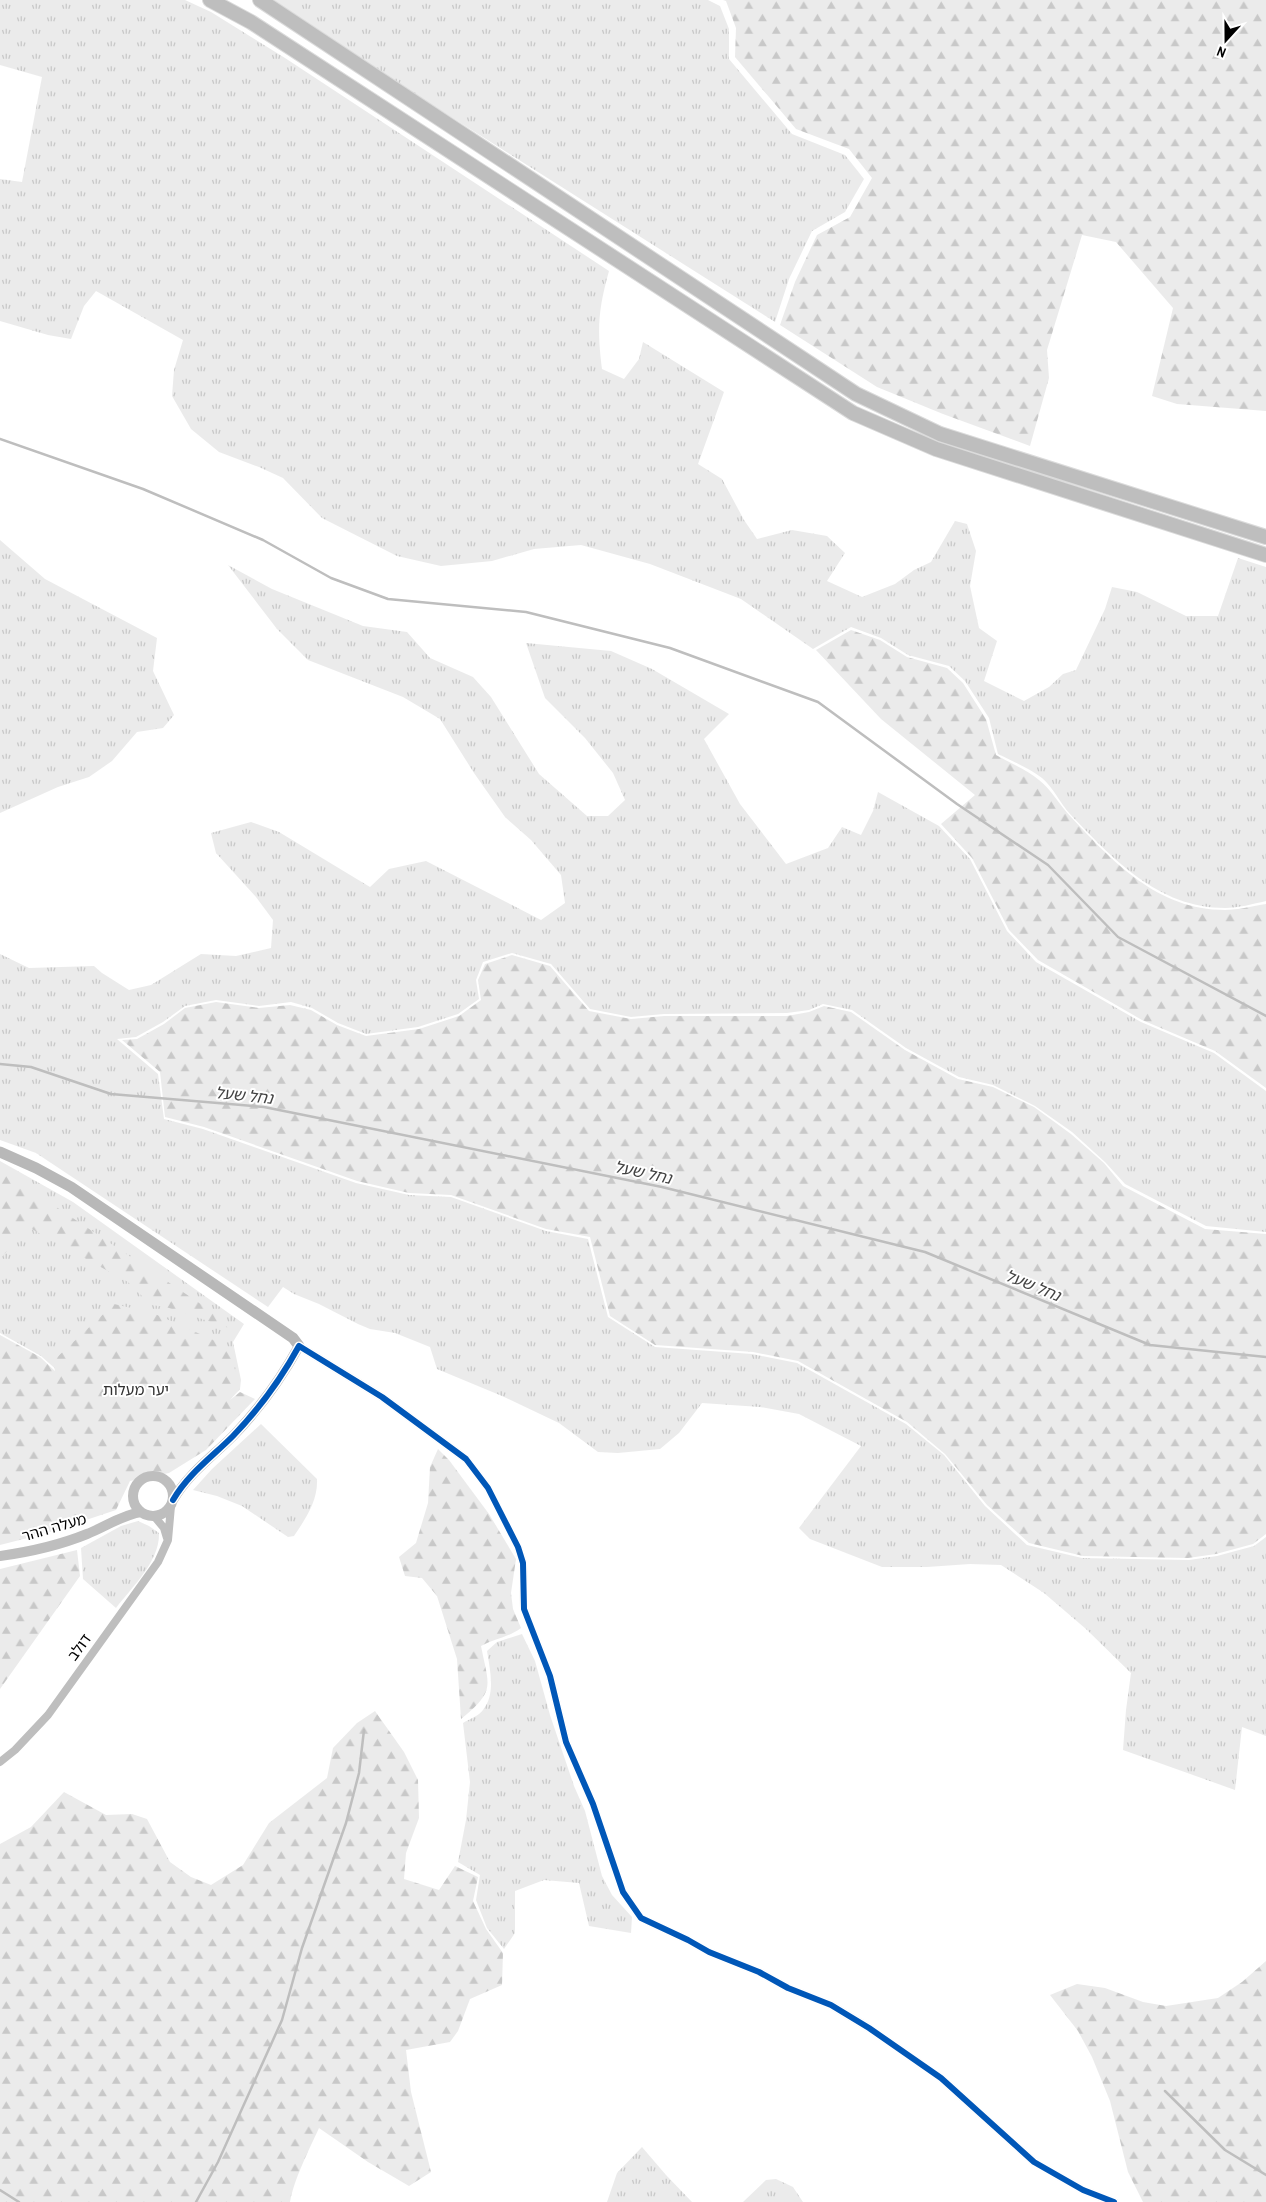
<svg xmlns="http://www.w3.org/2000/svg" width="1266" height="2202" font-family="'Archivo Narrow','Noto Sans Hebrew',sans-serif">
	<defs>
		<pattern id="grass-tufts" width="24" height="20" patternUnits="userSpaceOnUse" patternTransform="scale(1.25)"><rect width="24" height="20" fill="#ebebeb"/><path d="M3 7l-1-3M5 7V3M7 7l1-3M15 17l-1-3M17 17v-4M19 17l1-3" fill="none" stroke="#c8c8c8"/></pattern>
		<pattern id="forest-firs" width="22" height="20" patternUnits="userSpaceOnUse" patternTransform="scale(1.25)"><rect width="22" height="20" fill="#ebebeb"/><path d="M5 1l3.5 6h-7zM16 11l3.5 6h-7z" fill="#c8c8c8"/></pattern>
	</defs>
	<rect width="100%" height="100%" fill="#fff"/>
	<path fill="url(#grass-tufts)" d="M0 0H185L211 12 285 58 609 271C598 310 597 330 602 369L624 379 639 359 643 342 724 392 698 464 722 479 744 520 757 539 792 530 827 536 845 553 827 581 862 597 895 584 914 570 931 562 955 521 967 524 976 551 970 586 979 628 997 641 984 681 1024 701 1049 687 1063 674 1076 670 1105 609 1112 587 1137 592 1186 616H1218L1238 558 1266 567V901C1253 904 1238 908 1225 908 1158 908 1112 858 1070 814 1060 803 1053 787 1042 778 1029 768 1012 761 998 754L989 718 965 681 949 666 908 655 881 638 851 627 813 649 741 599 650 564 581 545 534 549 492 561 441 566 397 556 322 518 283 478 259 467 219 452 191 429 172 396 174 370 183 340 96 291 84 306 71 339 48 335 0 321V179L22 182 42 77 0 65Z
		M266 0H708L720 6 729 29V59L792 134 845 155 864 179 845 212 812 231 789 279 775 322Z
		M0 540 45 579 157 638 153 671 174 715 163 728 137 732 112 761 89 777 58 787 0 813Z
		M228 565 272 589 363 626 407 632 430 658 473 677 491 697 539 774 587 816H608L625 800 613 773 585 738 545 698 526 643 611 651 652 669 729 714 704 739 740 804 786 864 828 848 842 827 861 835 873 811 878 792 939 826 970 859 1007 931 1036 962 1141 1022 1214 1053 1266 1091V1232L1206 1226 1125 1184 1105 1162 1072 1132 1035 1106 993 1085 959 1077 906 1048 852 1010 823 1004 809 1010 787 1013 664 1014 631 1017 590 1009 551 964 512 953 483 962 476 980 479 999 458 1014 418 1027 366 1034 338 1023 312 1008 291 1002 259 1006 216 1000 185 1006 163 1022 136 1037 117 1039 158 1074 164 1119 203 1129 356 1183 409 1195 451 1197 546 1231 588 1239 608 1317 655 1347 752 1354 797 1363 906 1424 944 1455 985 1506 1027 1545 1082 1558 1189 1560 1217 1556 1254 1546 1266 1537V1736L1242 1727 1235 1790 1123 1750 1126 1710 1131 1673 1086 1629 1044 1593 1001 1565 970 1564 927 1567H882L810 1539 799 1528 861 1446 799 1414 760 1407 702 1403 679 1433 660 1449 618 1453 598 1452 559 1423 502 1396 437 1369 430 1347 395 1333 370 1329 358 1324 319 1304 294 1294 283 1287 268 1307 36 1153 0 1140V954L29 968 94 966 102 973 129 990 151 985 201 954 236 956 271 948 273 920 256 897 216 853 211 833 251 822 279 832 370 887 389 869 426 861 541 920 565 903 561 875 531 840 505 817 474 773 440 719 403 697 308 660 277 629Z
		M0 1161 73 1202 244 1324 233 1342 241 1380 240 1389 193 1429 68 1380 41 1356 0 1333Z
		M261 1424 317 1479C318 1501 306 1518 294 1536L288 1537 242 1506 217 1496 193 1490 212 1469Z
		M138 1521 149 1526 159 1533C160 1561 132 1587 116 1608L83 1579 81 1548 121 1526Z
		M522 1634 535 1661 550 1715 574 1786 585 1811 602 1876 612 1895 632 1917 631 1933 589 1926 579 1883 544 1880 515 1891V1933L504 1949 487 1928 476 1900 480 1875 458 1862 466 1820 470 1782 463 1723C469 1719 479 1716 483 1710 496 1694 490 1670 487 1651L497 1642Z
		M642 2147 666 2175 692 2202H607L617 2173Z
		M776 2179 793 2187 803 2202H743L766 2180Z"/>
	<path fill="url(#forest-firs)" d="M723 0H1266V411L1177 404 1152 396 1173 308 1116 242 1082 235 1047 350 1049 378 1030 446 943 414 877 387 780 325 795 282 817 235 850 217 872 178 849 149 796 129 735 57 736 28 726 1Z
		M851 630 880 640 907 657 947 668 963 683 986 719 996 755C1010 763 1027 770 1039 780 1051 789 1060 806 1071 817 1113 862 1158 910 1225 910 1238 910 1253 906 1266 904V1088L1215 1051 1142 1020 1038 960 1009 930 972 858 941 824 975 795 881 719 816 650Z
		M512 955 550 966 589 1011 631 1019 664 1016H787L809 1012 824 1006 851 1012 905 1050 958 1079 993 1087 1034 1107 1071 1134 1104 1163 1123 1186 1205 1229 1266 1234V1534L1253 1544 1216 1554 1188 1558 1083 1556 1029 1543 987 1505 945 1454 907 1422 798 1361 753 1352 655 1345 610 1316 590 1237 546 1229 451 1195 409 1193 357 1181 204 1127 165 1117 160 1072 122 1040 137 1039 164 1024 185 1008 216 1002 259 1008 290 1005 311 1010 337 1025 366 1036 419 1029 459 1016 481 1000 478 980 485 964Z
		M0 1172 40 1196 238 1329H232L166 1307 151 1305 128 1282 28 1227 0 1259Z
		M114 1304 153 1313 229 1347 240 1389 230 1400 240 1392 255 1399 206 1450 169 1473 130 1481 116 1510 47 1533 0 1545V1335L40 1357 55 1371 53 1361Z
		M438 1449 449 1460 489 1514 516 1559 511 1593 513 1609 521 1628C509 1637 494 1639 481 1646 489 1687 496 1690 461 1719L457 1659 437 1596 422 1578 405 1576 399 1557 416 1543 428 1503 430 1467Z
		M77 1550 80 1576 0 1689V1569Z
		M375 1711 404 1752 418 1780 419 1818 406 1853 404 1879 439 1890 455 1866 478 1877 473 1901 486 1929 503 1953 502 1985 470 1999 458 2031 450 2042 406 2050 411 2092 431 2172 409 2186 368 2162 319 2128C309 2150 294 2179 290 2202H0V1844L31 1827 64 1792 106 1815 132 1814 147 1819 170 1862 191 1877 211 1885 243 1865 269 1823 327 1778 333 1748 357 1723Z
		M1266 1961V2202H1143L1128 2172 1110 2101 1092 2057 1078 2031 1050 1995 1077 1984 1105 1988 1143 2002 1166 2006 1218 1998 1242 1982Z"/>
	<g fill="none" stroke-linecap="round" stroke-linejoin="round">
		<path stroke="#bebebe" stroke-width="2.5" d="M0 439 143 489 263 540 331 578 388 599 526 612 670 648 818 702 957 804 1048 865 1118 937 1266 1016
			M0 1064 31 1067 111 1094 264 1107 662 1187 925 1252 1150 1345 1266 1357
			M1165 2091 1225 2150 1266 2175
			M0 2190 19 2202
			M196 2202 218 2162 282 2020 302 1948 346 1823 359 1773 364 1730"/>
		<g stroke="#dbdbdb" stroke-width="16">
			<path id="trunk" d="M210 0 251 22 853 413 936 449 1266 555
				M260 0 856 394 940 434 1266 537"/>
		</g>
		<path stroke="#bebebe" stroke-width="8" d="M299 1346 382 1397 466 1459 488 1488 518 1547 523 1563 524 1609 550 1676 566 1742 593 1804 623 1892 641 1918 688 1940 709 1952 759 1972 788 1988 831 2005 869 2028 941 2078 1034 2162 1083 2190 1114 2202
			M154 1516 164 1528 167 1538
			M0 1762 15 1750 48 1715 158 1562 168 1540 171 1506"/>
		<path stroke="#bebebe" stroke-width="10" d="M133 1496a20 20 0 1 1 40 0a20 20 0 1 1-40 0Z
			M173 1500C188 1474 212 1457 233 1436 259 1409 281 1379 299 1346
			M0 1556C29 1552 60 1545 87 1534 105 1527 122 1515 141 1512"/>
		<path stroke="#b8b8b8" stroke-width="11" d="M0 1152 36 1168 71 1187 293 1338 299 1346"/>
		<use href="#trunk" stroke="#bebebe" stroke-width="14"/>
		<g stroke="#fff" stroke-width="9">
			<path id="cycleway" d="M173 1500C188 1474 212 1457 233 1436 259 1409 281 1379 299 1346L382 1397 466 1459 488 1488 518 1547 523 1563 524 1609 550 1676 566 1742 593 1804 623 1892 641 1918 688 1940 709 1952 759 1972 788 1988 831 2005 869 2028 941 2078 1034 2162 1083 2190 1114 2202"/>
		</g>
		<use href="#cycleway" stroke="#0057b8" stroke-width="6"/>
	</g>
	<g text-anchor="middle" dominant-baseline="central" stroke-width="4" stroke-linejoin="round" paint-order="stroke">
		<g font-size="15" fill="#323232" stroke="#fff">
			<text x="136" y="1389">יער מעלות</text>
		</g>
		<g font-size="15" fill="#000" stroke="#fff">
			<text transform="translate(54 1527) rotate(-16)">מעלה ההר</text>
			<text transform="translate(79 1647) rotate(-54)">דולב</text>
		</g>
		<g font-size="16" font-style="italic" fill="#434343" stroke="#fff">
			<text transform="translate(244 1095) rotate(6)">נחל שעל</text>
			<text transform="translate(643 1172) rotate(12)">נחל שעל</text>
			<text transform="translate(1033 1285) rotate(22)">נחל שעל</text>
		</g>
	</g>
	<g transform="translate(1226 40) rotate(201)" stroke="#ffffff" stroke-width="4" paint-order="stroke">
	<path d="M0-4L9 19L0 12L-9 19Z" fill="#000000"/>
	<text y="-8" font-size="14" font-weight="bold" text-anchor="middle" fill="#000000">N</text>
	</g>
</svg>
